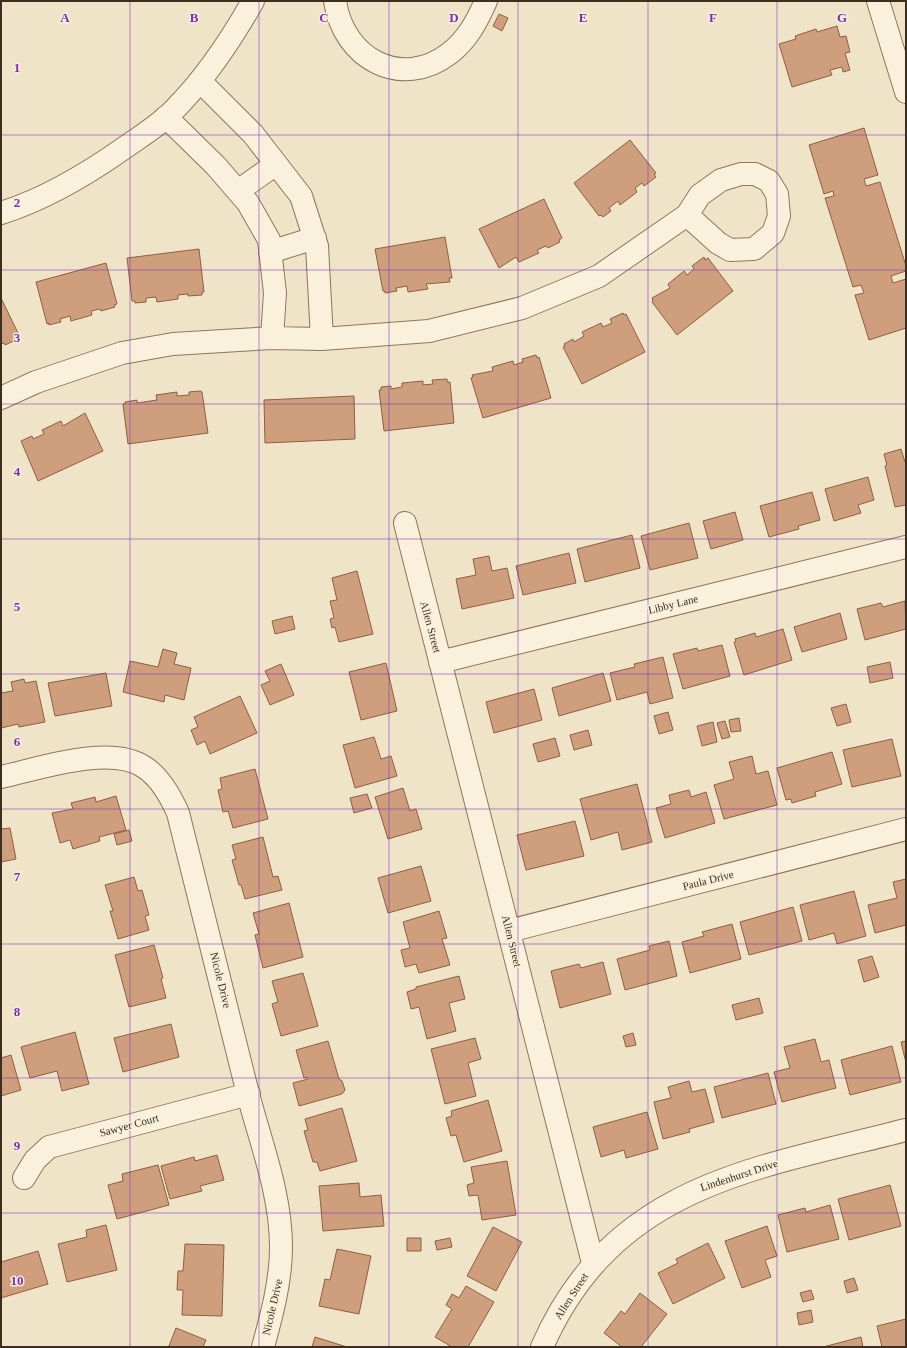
<svg xmlns="http://www.w3.org/2000/svg" width="907" height="1348" font-family="Georgia,serif">
	<rect width="100%" height="100%" fill="#f0e4c8"/>
	<path fill="#cf9f7d" stroke="#8d5f41" d="M499 14 508 18 502 31 493 26Z
		M837 26 840 37 846 36 850 52 845 53 850 70 843 72 842 67 830 70 832 75 792 87 779 44 796 39 795 36 816 29 817 32Z
		M864 128 878 175 864 179 866 186 880 182 906 266V271L891 276 893 283 906 279V328L869 340 855 295 864 293 861 285 853 287 825 198 834 196 833 191 824 194 809 145Z
		M630 140 656 173 654 174 656 177 644 186 642 183 635 188 637 192 620 205 618 201 609 208 611 211 603 217 601 215 599 216 574 183Z
		M544 199 562 238 559 240 560 242 548 248 546 246 537 250 539 253 519 262 516 257 499 268 479 229Z
		M445 237 452 278H449L450 282 426 284 428 289 408 292 407 286 396 288 397 291 385 293V291H383L375 249Z
		M199 249 204 292H202V295L188 296V294L178 295V299L157 302 156 297 146 298V302L135 303V301H132L127 258Z
		M704 257 705 260 708 258 733 291 677 335 652 302 653 301 652 298 670 288 668 284 684 271 687 275 694 269 692 266Z
		M106 263 117 304 114 305 115 307 101 311 100 309 91 311 92 315 71 321 70 316 60 319 61 322 49 325V323L47 324 36 282Z
		M1 298 19 335 17 336 18 339 5 345 4 343 1 344Z
		M623 313 624 315 626 314 645 352 582 384 563 347 565 346 564 344 573 339 574 342 584 336 582 332 601 323 603 327 612 323 610 319Z
		M536 355 537 358 539 357 551 398 483 418 471 378 473 377 472 375 493 371 492 367 513 361 514 365 523 362 522 359Z
		M447 379V382H450L454 423 384 431 379 390H381V387L391 386V389L402 387V383L423 381V385L433 384 432 380Z
		M200 391 202 392 208 433 128 444 123 404H125V402L137 400V403L157 400 156 395 177 392V396L189 395V392Z
		M354 396 355 439 265 443 264 400Z
		M85 413 103 451 38 481 21 441 32 436 33 439 44 434 42 430 61 421 63 426Z
		M901 449 905 462H906V505L895 507 885 466 887 465 884 454Z
		M868 477 874 500 858 505 861 513 834 521 825 489Z
		M812 492 820 520 798 526 799 529 769 537 760 506Z
		M735 512 743 540 711 549 703 521Z
		M689 523 698 558 650 570 641 536Z
		M632 535 640 568 585 582 577 549Z
		M569 553 576 583 523 595 516 566Z
		M489 556 492 571 507 568 514 598 462 609 456 579 476 575 473 559Z
		M357 571 373 634 339 642 335 627 332 628 330 619 334 618 330 601 337 600 332 578Z
		M905 601 906 629 865 640 857 609 881 603 883 607Z
		M840 613 847 639 802 652 794 627Z
		M292 616 295 629 275 634 272 621Z
		M783 629 792 660 744 675 734 642 736 641 735 639 755 633 756 637Z
		M722 645 730 676 683 689 673 654 697 648 698 651Z
		M163 649 177 653 174 664 191 668 184 700 165 695 164 702 123 692 130 661 158 667Z
		M663 657 673 698 650 704 647 692 617 700 610 673 635 667 634 664Z
		M890 662 893 678 870 683 867 667Z
		M386 663 397 711 361 720 349 672Z
		M281 664 294 695 270 705 261 685 270 681 265 671Z
		M106 673 112 706 55 716 48 683Z
		M603 673 611 701 559 716 552 688Z
		M24 679 25 683 36 681 45 722 19 727 18 724 1 728V693L13 691 11 682Z
		M534 689 542 720 494 733 486 702Z
		M240 696 257 733 210 754 205 741 197 745 191 730 198 727 194 717Z
		M846 704 851 722 837 726 831 708Z
		M668 712 673 730 659 734 654 716Z
		M739 718 741 731 731 732 729 720Z
		M725 721 730 737 722 739 717 723Z
		M713 722 717 742 702 746 697 726Z
		M588 730 592 745 574 750 570 735Z
		M374 737 381 759 391 756 397 776 355 788 343 745Z
		M555 738 560 756 538 762 533 744Z
		M892 739 901 776 852 787 843 750Z
		M832 752 842 784 815 792 816 796 792 803 791 799 786 800 777 768Z
		M752 756 756 774 768 771 777 805 724 819 714 785 734 779 729 762Z
		M255 769 268 819 233 828 228 811 223 812 218 790 222 789 220 778Z
		M637 784 652 842 622 850 618 832 591 840 580 799Z
		M403 788 410 811 416 809 422 829 388 839 375 797Z
		M689 790 691 797 706 792 715 823 665 838 656 808 671 804 669 795Z
		M367 794 372 808 354 813 350 798Z
		M116 796 126 830 99 837 100 841 73 849 70 840 60 843 52 813 73 809 71 803 95 797 96 802Z
		M575 821 584 856 526 870 517 835Z
		M10 828 16 859 1 862V829Z
		M129 830 132 841 117 845 114 834Z
		M263 837 273 877 278 876 282 890 245 899 241 885H239L232 860 236 859 232 845Z
		M421 866 431 901 388 913 378 878Z
		M134 877 138 891 142 890 149 915 145 916 149 930 118 939 110 911H113L105 885Z
		M906 879V925L875 933 868 905 897 898 893 882Z
		M854 891 866 936 837 944 834 933 809 940 800 905Z
		M289 903 303 957 263 968 255 935 259 934 253 913Z
		M793 907 802 941 749 955 740 922Z
		M439 911 447 938 442 939 450 965 419 973 416 964 405 967 401 950 410 948 403 922Z
		M732 924 741 959 690 973 682 942 704 936 702 932Z
		M669 941 677 976 625 990 617 959 650 950 649 946Z
		M154 945 163 978 161 979 166 998 129 1007 115 955Z
		M872 956 879 977 864 982 858 960Z
		M603 962 611 994 560 1008 551 971 579 964 581 968Z
		M303 973 318 1026 281 1036 272 1004 278 1002 272 981Z
		M459 976 465 999 449 1003 456 1031 427 1039 419 1007 411 1009 407 992 416 989V987Z
		M759 998 763 1013 736 1020 732 1005Z
		M171 1024 179 1057 123 1072 114 1038Z
		M75 1032 89 1084 62 1091 57 1071 30 1078 21 1047Z
		M633 1033 636 1045 626 1047 623 1036Z
		M475 1038 481 1059 468 1063 476 1096 445 1104 431 1049Z
		M815 1039 821 1062 829 1060 836 1088 782 1102 774 1072 790 1068 784 1047Z
		M328 1041 339 1079 342 1081 345 1090 342 1094 299 1106 293 1083 308 1079 307 1077 304 1078 296 1050Z
		M906 1041V1063L901 1042Z
		M892 1046 901 1082 850 1095 841 1060Z
		M11 1055 21 1090 1 1096V1058Z
		M768 1073 776 1104 722 1118 714 1087Z
		M689 1081 692 1092 705 1089 714 1122 689 1129 690 1132 663 1139 654 1102 671 1098 668 1087Z
		M488 1100 502 1151 464 1162 456 1135 451 1136 446 1118 452 1116 451 1111Z
		M342 1108 357 1161 320 1171 317 1162H313L304 1131 308 1130 305 1119Z
		M647 1112 658 1149 626 1158 624 1150 601 1157 593 1127Z
		M217 1155 224 1180 200 1186 202 1191 170 1199 161 1166 194 1157 195 1161Z
		M507 1161 516 1215 482 1220 478 1195 469 1196 467 1185 474 1183 471 1167Z
		M158 1165 169 1205 117 1219 108 1185 123 1181 122 1174Z
		M359 1183 360 1197 381 1195 384 1226 323 1231 319 1186Z
		M890 1185 901 1226 849 1240 838 1199Z
		M830 1205 839 1239 787 1252 778 1215 805 1208 806 1212Z
		M106 1225 117 1270 67 1282 58 1244 87 1237 86 1230Z
		M767 1226 777 1256 765 1260 771 1277 742 1288 725 1241Z
		M493 1227 522 1242 496 1291 467 1276Z
		M407 1238H421V1251H407Z
		M450 1238 452 1247 437 1250 435 1241Z
		M708 1243 725 1278 673 1304 658 1273 678 1263 676 1259Z
		M185 1244 224 1245 222 1316 182 1315 183 1290H177L178 1271H183Z
		M337 1249 371 1256 359 1314 319 1306 325 1279 330 1280Z
		M38 1251 48 1284 1 1298V1262Z
		M854 1278 858 1290 847 1293 844 1281Z
		M466 1286 494 1302 468 1347H452L435 1337 452 1309 446 1305 452 1294 459 1298Z
		M811 1290 814 1299 803 1302 800 1293Z
		M640 1293 667 1314 641 1347H622L604 1333 621 1311 625 1314Z
		M811 1310 813 1322 799 1325 797 1313Z
		M906 1319V1347H882L877 1326Z
		M176 1328 206 1340 203 1347H166L169 1346Z
		M315 1337 347 1347H312Z
		M861 1337 863 1347H823Z"/>
	<g fill="none" stroke-linecap="round" stroke-linejoin="round">
		<g stroke="#8d765c" stroke-width="24">
			<path id="minor" d="M335 1C343 58 401 91 450 53 468 39 477 21 486 1
				M878 1 906 92
				M200 81 253 134 301 196 317 246 322 339
				M166 117 216 166 248 203 269 240 275 293 272 338
				M238 191 276 164
				M1 213C46 199 89 173 127 146 143 135 159 125 173 111 205 79 231 40 253 1
				M270 252 315 238
				M1 398 36 382 122 353 173 344 272 338 322 339 429 331 522 308 599 276 687 215 700 195 721 180 741 174H755L769 181 777 194 779 216 773 233 754 249 730 250 718 243 687 215
				M405 523 593 1263
				M440 662 906 547
				M1 777C38 769 110 744 144 767 160 777 170 795 178 813 202 906 224 1000 248 1094 261 1144 281 1194 281 1247 281 1281 272 1314 263 1347
				M509 931 906 829
				M24 1178 35 1160 49 1147 249 1094
				M542 1347C613 1185 753 1169 906 1130"/>
		</g>
		<use href="#minor" stroke="#faf1dc" stroke-width="22"/>
	</g>
	<path fill="none" stroke="#7b2cbf" stroke-width="1" stroke-opacity="0.55" d="M130 1V1347M259 1V1347M389 1V1347M518 1V1347M648 1V1347M777 1V1347M1 135H906M1 270H906M1 404H906M1 539H906M1 674H906M1 809H906M1 944H906M1 1078H906M1 1213H906"/>
	<g text-anchor="middle" dominant-baseline="central" stroke-width="3" stroke-linejoin="round" paint-order="stroke">
		<g font-size="11" fill="#3d2e20" stroke="#f7eed8">
			<text transform="translate(673 604) rotate(-14)">Libby Lane</text>
			<text transform="translate(431 627) rotate(75)">Allen Street</text>
			<text transform="translate(708 880) rotate(-14)">Paula Drive</text>
			<text transform="translate(512 941) rotate(76)">Allen Street</text>
			<text transform="translate(221 980) rotate(76)">Nicole Drive</text>
			<text transform="translate(129 1125) rotate(-15)">Sawyer Court</text>
			<text transform="translate(739 1175) rotate(-18)">Lindenhurst Drive</text>
			<text transform="translate(571 1296) rotate(-57)">Allen Street</text>
			<text transform="translate(272 1307) rotate(-77)">Nicole Drive</text>
		</g>
	</g>
	<g font-size="13" text-anchor="middle" font-weight="bold" fill="#7b2cbf" stroke="#f7eed8" stroke-width="3" stroke-linejoin="round" paint-order="stroke">
		<text x="65" y="22">A</text>
		<text x="194" y="22">B</text>
		<text x="324" y="22">C</text>
		<text x="454" y="22">D</text>
		<text x="583" y="22">E</text>
		<text x="713" y="22">F</text>
		<text x="842" y="22">G</text>
		<text x="17" y="72">1</text>
		<text x="17" y="207">2</text>
		<text x="17" y="342">3</text>
		<text x="17" y="476">4</text>
		<text x="17" y="611">5</text>
		<text x="17" y="746">6</text>
		<text x="17" y="881">7</text>
		<text x="17" y="1016">8</text>
		<text x="17" y="1150">9</text>
		<text x="17" y="1285">10</text>
	</g>
	<rect width="907" height="1348" fill="none" stroke="#3d2e20" stroke-width="4"/>
</svg>
